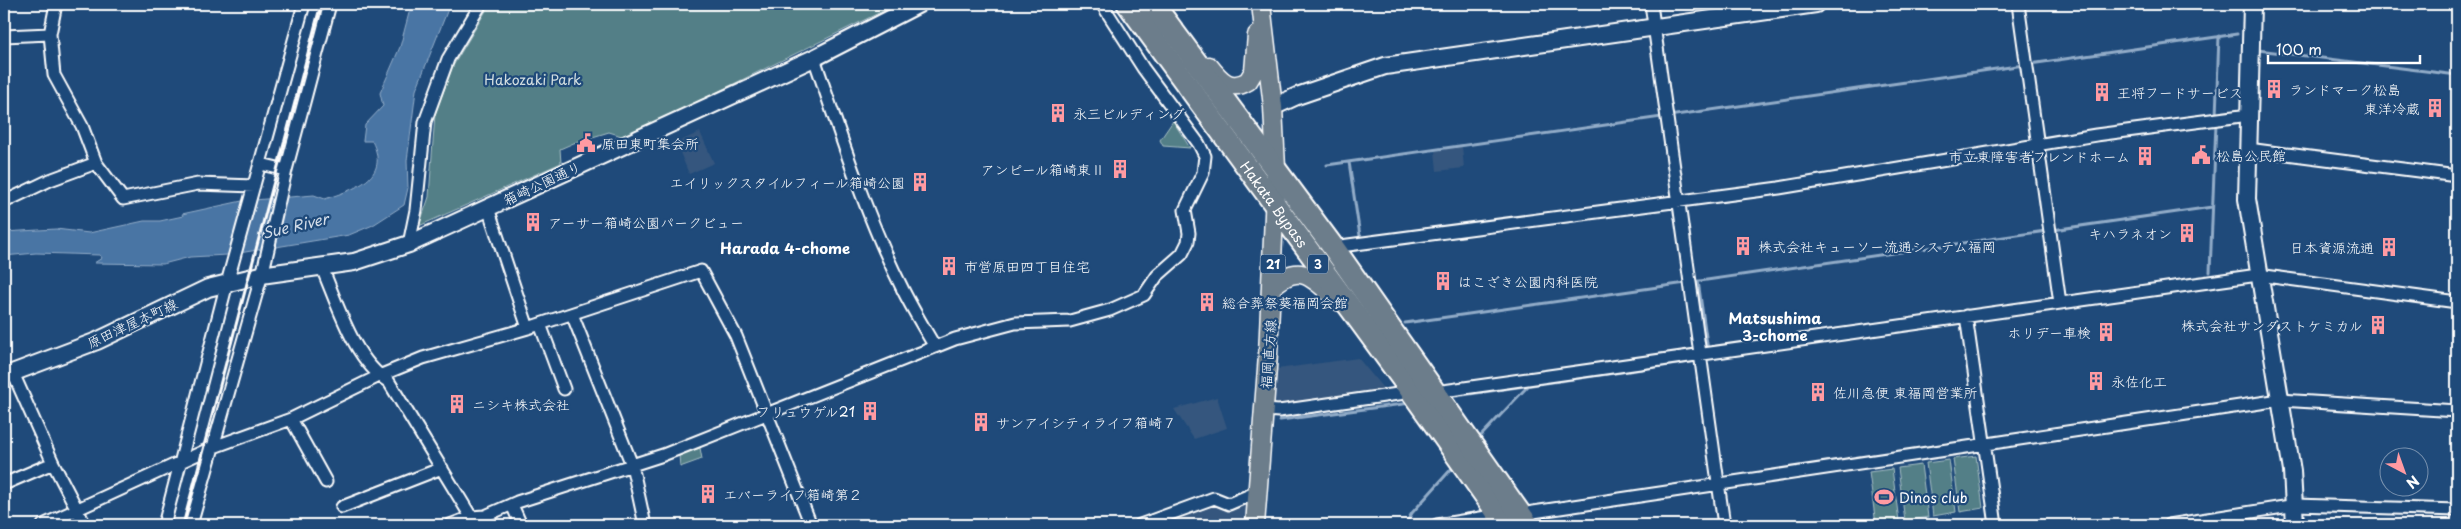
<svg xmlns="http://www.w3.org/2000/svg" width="2461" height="529" font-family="'Playpen Sans','Klee One',sans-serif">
	<rect width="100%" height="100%" fill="#1f4a7a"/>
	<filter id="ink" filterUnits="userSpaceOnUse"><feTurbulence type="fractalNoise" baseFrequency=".02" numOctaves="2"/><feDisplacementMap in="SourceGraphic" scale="10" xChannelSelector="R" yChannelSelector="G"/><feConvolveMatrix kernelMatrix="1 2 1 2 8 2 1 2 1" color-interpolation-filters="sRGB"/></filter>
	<g filter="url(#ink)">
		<path fill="#34567e" d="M700 132 714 163 689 174 676 143Z
			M1462 146 1464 168 1437 171 1435 151Z
			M1358 358 1387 393 1275 406 1277 369Z
			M1217 397 1227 428 1194 439 1174 409Z
			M1213 502 1230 507 1247 503 1245 525H1153Z"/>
		<path fill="#527f87" stroke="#a8bfc3" d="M490 4H897L625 137 609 132 576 142 560 149 561 163 419 226 429 197 435 114 453 66Z
			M1173 121 1190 148 1163 146 1160 140Z
			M700 448 702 459 680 467 679 455Z
			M1976 456 1983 508 1960 512 1953 459Z
			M1949 460 1956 512 1933 516 1926 463Z
			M1921 465 1928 517 1905 521 1898 468Z
			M1892 469 1899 521 1876 525 1869 472Z"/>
		<path fill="#4975a4" stroke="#92acc8" d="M415 4H450L416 90 407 161 408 188 404 205 373 225 349 235 227 255 190 257 163 264 94 263 102 258 100 255 36 253 4 256V232L56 229 89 233 144 221H160L183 216 182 214 242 201 314 195 325 199C354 189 391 179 372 141H363L365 125 383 106 380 93 400 47 409 13Z"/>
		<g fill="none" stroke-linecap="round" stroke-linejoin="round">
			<path stroke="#92acc8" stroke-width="3" d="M2258 50 2457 75
				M2030 64 2237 34
				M2216 116 2219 36
				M1349 162 1360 236
				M1327 165 2024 65
				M2210 272 2216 123
				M1698 281 1708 351
				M1693 282 2212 207
				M1405 323 1686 283
				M1449 397 1698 361
				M1280 420 1411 403
				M1478 439 1528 386
				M1405 525 1412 513 1454 466"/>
			<g stroke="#fff" stroke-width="15">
				<path id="street" d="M56 4 50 34 54 75 82 126 96 163 123 199 198 184 254 186
					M1651 4 1724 525
					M2018 4 2060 303
					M4 36 50 34
					M814 58C841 136 866 217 903 290 913 310 924 328 935 347
					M2248 149 2457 176
					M261 164 286 170
					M4 202 50 180 96 163
					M488 208 528 328
					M409 244 416 210 425 122 448 59 481 4
					M1333 247 1779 188 2096 135 2249 115
					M322 268C338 305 354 361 389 382L476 525
					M572 314 632 465 645 525
					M1966 316 1996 525
					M540 324 564 389
					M13 373 53 463 85 525
					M1436 392 2258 275 2457 302
					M1264 410 1279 411 1412 392
					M291 419 326 482
					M4 484 53 463
					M512 505 521 525
					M342 507 442 468
					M1520 514 2280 400 2457 411
					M43 525 211 448 291 419 379 376 423 358 528 328 701 271 736 336 811 525
					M164 525 227 283 304 4
					M191 525 264 267 286 170 330 4
					M450 525 471 517 485 516 517 502 663 455 955 339 1015 323 1070 321 1110 310 1144 295 1157 276 1182 254 1188 242 1189 233 1185 210 1203 173 1205 156 1199 144 1143 68 1102 4
					M1140 525 1214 498 1229 504 1257 492
					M1437 525 1499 515
					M2169 525 2296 505 2457 510"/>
			</g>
			<g stroke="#fff" stroke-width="20">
				<path id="secondary" d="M2252 4 2247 199 2292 471 2295 525
					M1273 107 1297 96 1385 66 1816 4
					M4 376 97 341 208 288 261 275 354 262 409 244 814 58 919 4"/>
			</g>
			<g stroke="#fff" stroke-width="21">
				<path id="primary" d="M1209 66C1220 80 1230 92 1248 81L1254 71 1257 35
					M1272 287C1302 259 1315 281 1340 302
					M1255 525 1268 355 1276 168 1273 107 1261 4"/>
			</g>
			<g stroke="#fff" stroke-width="25">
				<g id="highway">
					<path id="s1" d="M1128 4 1412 392 1506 525"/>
					<path d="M1153 4 1333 247 1528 525"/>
				</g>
			</g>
			<use href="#street" stroke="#1f4a7a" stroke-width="11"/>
			<use href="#secondary" stroke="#1f4a7a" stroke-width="16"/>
			<use href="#primary" stroke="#6c7d8b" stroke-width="18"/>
			<use href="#highway" stroke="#6c7d8b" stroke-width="21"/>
			<path stroke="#fff" stroke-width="3" d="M183 525 321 4"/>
		</g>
	</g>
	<defs>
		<g id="building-bare" transform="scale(1.5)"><path d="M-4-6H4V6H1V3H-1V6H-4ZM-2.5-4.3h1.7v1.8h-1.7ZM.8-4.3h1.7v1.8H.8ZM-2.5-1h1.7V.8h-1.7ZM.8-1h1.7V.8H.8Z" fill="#ff9aa2" stroke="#1f4a7a" stroke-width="2.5" paint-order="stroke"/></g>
		<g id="civic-bare" transform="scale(1.5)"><path d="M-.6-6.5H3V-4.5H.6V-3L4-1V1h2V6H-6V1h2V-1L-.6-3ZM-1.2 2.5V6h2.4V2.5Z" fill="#ff9aa2" stroke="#1f4a7a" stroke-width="2.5" paint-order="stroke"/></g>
		<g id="stadium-bare" transform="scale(1.5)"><path d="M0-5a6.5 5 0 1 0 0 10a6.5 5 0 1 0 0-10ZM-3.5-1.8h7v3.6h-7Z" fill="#ff9aa2" stroke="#1f4a7a" stroke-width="2.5" paint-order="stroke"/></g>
	</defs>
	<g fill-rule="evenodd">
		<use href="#building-bare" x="2274" y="89"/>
		<use href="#building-bare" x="2102" y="92"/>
		<use href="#building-bare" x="2435" y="108"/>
		<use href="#building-bare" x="1058" y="113"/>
		<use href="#civic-bare" x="586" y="143"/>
		<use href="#civic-bare" x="2201" y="155"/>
		<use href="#building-bare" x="2145" y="156"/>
		<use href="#building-bare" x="1120" y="169"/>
		<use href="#building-bare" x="920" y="182"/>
		<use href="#building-bare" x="533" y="222"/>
		<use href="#building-bare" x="2187" y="233"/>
		<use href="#building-bare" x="1743" y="246"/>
		<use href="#building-bare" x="2389" y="247"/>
		<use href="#building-bare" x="949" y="266"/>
		<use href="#building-bare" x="1443" y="281"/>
		<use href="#building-bare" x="1207" y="302"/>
		<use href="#building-bare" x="2378" y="325"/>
		<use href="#building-bare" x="2106" y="332"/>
		<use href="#building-bare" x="2096" y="381"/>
		<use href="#building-bare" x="1818" y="392"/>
		<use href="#building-bare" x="457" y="404"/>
		<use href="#building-bare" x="870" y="411"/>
		<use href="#building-bare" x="981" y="422"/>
		<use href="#building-bare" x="708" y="494"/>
		<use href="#stadium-bare" x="1884" y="497"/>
	</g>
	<g text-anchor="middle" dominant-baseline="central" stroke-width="4.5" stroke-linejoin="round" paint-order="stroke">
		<g fill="#1f4a7a" stroke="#bcc9d7" stroke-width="1">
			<rect x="1260.5" y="254.5" width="25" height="19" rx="4"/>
			<rect x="1308" y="254.5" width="20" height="19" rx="4"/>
		</g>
		<g font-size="12" font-weight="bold" fill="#fff">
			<text x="1273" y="264">21</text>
			<text x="1318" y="264">3</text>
		</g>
		<g font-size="14" fill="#d4dfe1" stroke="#1f4a7a">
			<text x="533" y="79">Hakozaki Park</text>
		</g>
		<g font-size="14" fill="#fff" stroke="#1f4a7a" text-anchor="start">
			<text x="2289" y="89">ランドマーク松島</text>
			<text x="2117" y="92">王将フードサービス</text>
			<text x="2420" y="108" text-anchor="end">東洋冷蔵</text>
			<text x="1073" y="113">永三ビルディング</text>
			<text x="601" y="143">原田東町集会所</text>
			<text x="2216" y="155">松島公民館</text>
			<text x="2130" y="156" text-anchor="end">市立東障害者フレンドホーム</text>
			<text x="1105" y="169" text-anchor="end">アンピール箱崎東Ⅱ</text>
			<text x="905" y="182" text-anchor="end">エイリックスタイルフィール箱崎公園</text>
			<text x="548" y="222">アーサー箱崎公園パークビュー</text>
			<text x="2172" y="233" text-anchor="end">キハラネオン</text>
			<text x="1758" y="246">株式会社キューソー流通システム福岡</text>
			<text x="2374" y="247" text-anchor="end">日本資源流通</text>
			<text x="964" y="266">市営原田四丁目住宅</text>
			<text x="1458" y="281">はこざき公園内科医院</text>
			<text x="1222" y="302">総合葬祭葵福岡会館</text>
			<text x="2363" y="325" text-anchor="end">株式会社サンダストケミカル</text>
			<text x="2091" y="332" text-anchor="end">ホリデー車検</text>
			<text x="2111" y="381">永佐化工</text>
			<text x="1833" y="392">佐川急便 東福岡営業所</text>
			<text x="472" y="404">ニシキ株式会社</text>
			<text x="855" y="411" text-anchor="end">フリュウゲル21</text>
			<text x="996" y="422">サンアイシティライフ箱崎７</text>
			<text x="723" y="494">エバーライフ箱崎第２</text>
			<text x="1899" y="497">Dinos club</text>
		</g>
		<g font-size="14" fill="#fff" stroke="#1f4a7a">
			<text transform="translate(542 183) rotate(-25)">箱崎公園通り</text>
			<text stroke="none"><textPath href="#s1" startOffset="248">Hakata Bypass</textPath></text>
			<text transform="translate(132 323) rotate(-25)">原田津屋本町線</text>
			<text transform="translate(1268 354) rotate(-86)">福岡直方線</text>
		</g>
		<g font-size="15" font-style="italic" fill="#d2dce8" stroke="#1f4a7a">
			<text transform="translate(295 225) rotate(-13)">Sue River</text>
		</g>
		<g font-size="15" font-weight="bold" fill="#fff" stroke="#1f4a7a">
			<text x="785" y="247">Harada 4-chome</text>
			<text x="1775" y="317">Matsushima<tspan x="1775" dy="17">3-chome</tspan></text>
		</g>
	</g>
	<rect width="2461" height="529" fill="none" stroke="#1f4a7a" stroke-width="20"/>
	<rect x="10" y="10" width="2441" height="509" fill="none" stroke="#fff" stroke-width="2" filter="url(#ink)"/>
	<g transform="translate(2404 472) rotate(139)"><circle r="24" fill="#1f4a7a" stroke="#7992af"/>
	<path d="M0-4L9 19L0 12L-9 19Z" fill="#ff9aa2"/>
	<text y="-8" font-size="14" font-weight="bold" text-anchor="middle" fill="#ffffff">N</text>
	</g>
	<path d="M2268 55v8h152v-8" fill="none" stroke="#ffffff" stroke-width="2.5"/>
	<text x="2276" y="55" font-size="15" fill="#ffffff" stroke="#1f4a7a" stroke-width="4" paint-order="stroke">100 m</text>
</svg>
